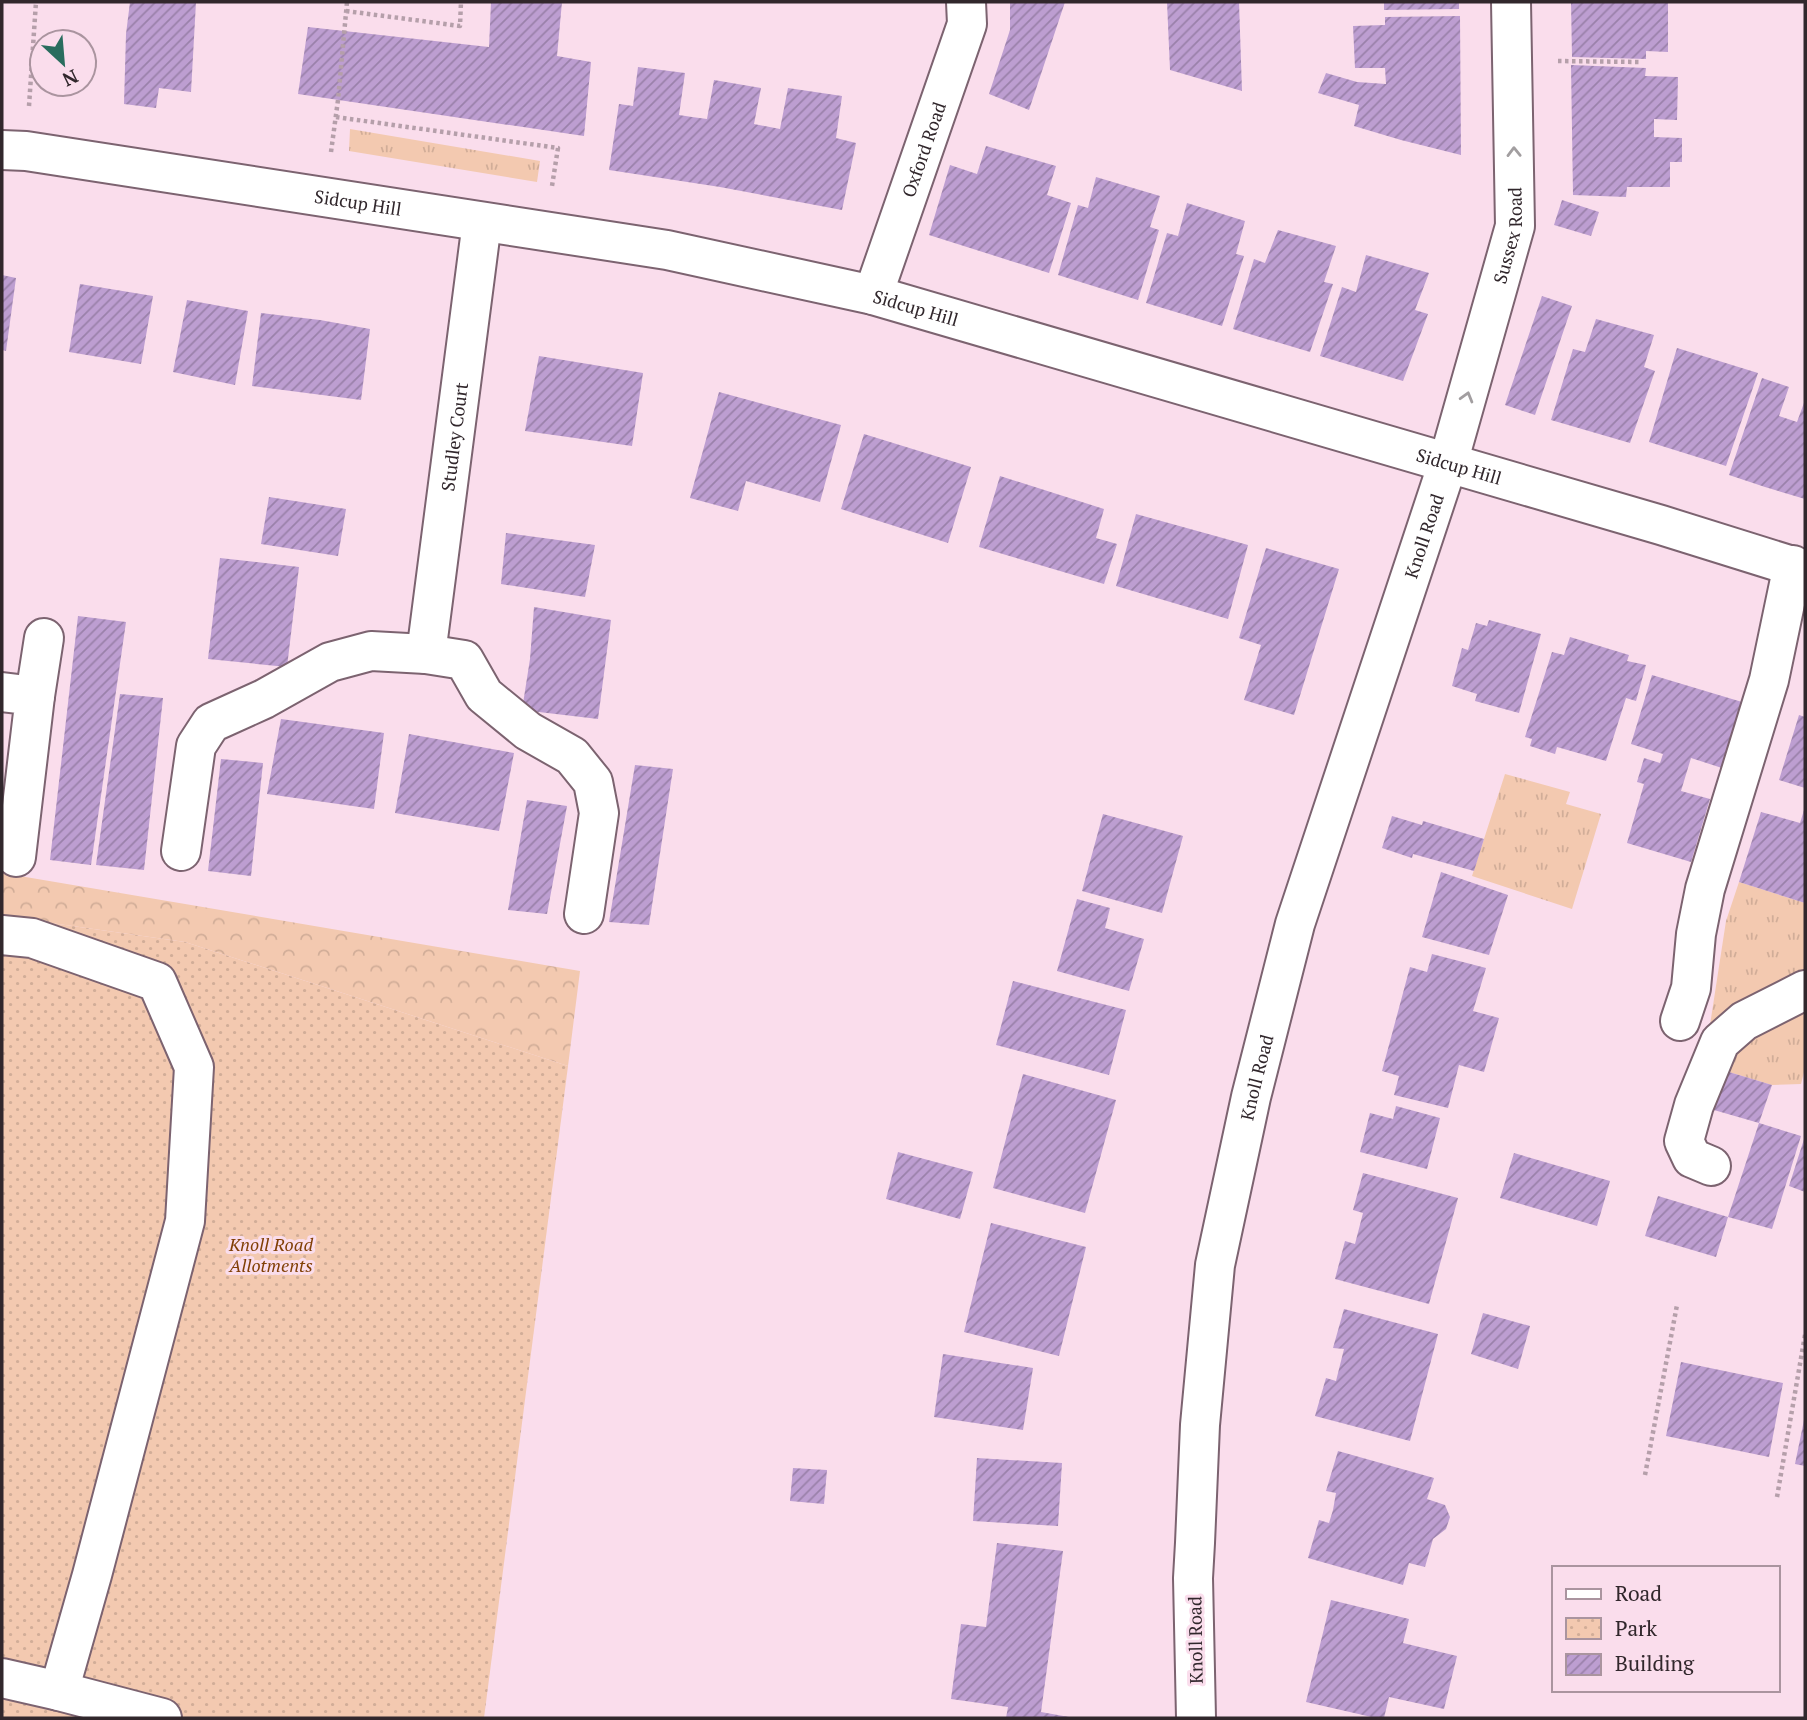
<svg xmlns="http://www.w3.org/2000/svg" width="1807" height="1720" font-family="'PT Serif',serif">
	<defs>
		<pattern id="grass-tufts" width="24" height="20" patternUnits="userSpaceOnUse" patternTransform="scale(1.75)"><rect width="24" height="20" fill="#f3c9b0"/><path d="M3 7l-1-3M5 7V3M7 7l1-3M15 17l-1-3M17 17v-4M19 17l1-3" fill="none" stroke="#d1ad98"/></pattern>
		<pattern id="forest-crowns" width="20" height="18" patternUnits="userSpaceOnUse" patternTransform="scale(1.75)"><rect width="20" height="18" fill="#f3c9b0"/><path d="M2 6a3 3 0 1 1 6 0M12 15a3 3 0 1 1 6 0" fill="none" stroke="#d1ad98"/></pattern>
		<pattern id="park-dots" width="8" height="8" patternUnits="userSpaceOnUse" patternTransform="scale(1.75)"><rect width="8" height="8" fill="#f3c9b0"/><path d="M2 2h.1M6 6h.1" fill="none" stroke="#d1ad98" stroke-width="1.8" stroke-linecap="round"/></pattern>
		<pattern id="building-hatch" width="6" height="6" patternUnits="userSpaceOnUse" patternTransform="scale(1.75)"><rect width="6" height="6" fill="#bd9ed1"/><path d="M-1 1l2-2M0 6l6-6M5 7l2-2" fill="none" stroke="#9a81aa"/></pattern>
	</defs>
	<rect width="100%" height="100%" fill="#faddec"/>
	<path fill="url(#grass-tufts)" d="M350 129 540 161 537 182 349 151Z
		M1505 774 1570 792 1566 804 1601 814 1572 909 1472 876Z
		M1739 882 1805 903V978L1710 1025 1726 921Z
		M1805 1004V1068L1801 1084 1772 1085 1719 1069 1745 1036Z"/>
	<path fill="url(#forest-crowns)" d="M2 873 580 971 568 1066 185 942 2 916Z"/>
	<path fill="url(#park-dots)" d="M2 916 185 942 568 1066 484 1718H2Z"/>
	<path fill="url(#building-hatch)" d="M130 2H196L191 92 159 88 156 108 124 104 126 34Z
		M491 2H562L557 56 591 62 584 136 298 94 308 27 489 47Z
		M1010 2H1065L1029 110 989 94 1010 30Z
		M1167 2H1239L1242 91 1170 70Z
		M1384 2H1459V9L1384 10Z
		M1571 2 1668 3V52L1646 51V59L1572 57Z
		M1460 16 1461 155 1401 140 1354 126 1359 105 1318 93 1326 73 1357 82 1386 84 1385 68H1355L1353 26 1385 25V17Z
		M1571 65 1646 68 1645 76 1678 77 1677 120 1654 119V137L1682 138V162H1670V187H1627L1626 197 1573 195Z
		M638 67 685 73 679 115 692 117 707 119 714 80 761 88 754 124 780 129 788 88 842 96 836 138 856 143 842 210 720 187 609 170 619 104 633 106Z
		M986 146 1056 166 1047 195 1071 203 1049 273 929 235 950 165 977 174Z
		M1096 177 1160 196 1150 227 1159 230 1138 300 1058 275 1078 205 1088 208Z
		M1562 200 1599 212 1591 236 1554 225Z
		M1187 203 1245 221 1236 254 1244 256 1222 326 1146 303 1167 233 1178 236Z
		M1278 230 1336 246 1324 282 1333 284 1310 352 1233 329 1254 259 1265 263Z
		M1366 255 1429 273 1415 310 1428 314 1403 381 1320 356 1342 287 1356 292Z
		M2 275 16 278 6 351 2 350Z
		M80 284 153 296 141 364 69 352Z
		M1542 296 1572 306 1535 415 1505 405Z
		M187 300 248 311 235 385 173 372Z
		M261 313 320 320 370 329 361 400 252 386Z
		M1596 319 1654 335 1644 367 1655 371 1630 443 1551 420 1573 349 1585 352Z
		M1677 348 1758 373 1726 466 1649 442Z
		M539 356 643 373 632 446 525 431Z
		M1762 378 1789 387 1779 416 1797 422 1805 400V499L1765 487 1729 475Z
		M719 392 841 425 820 502 746 481 738 511 690 498Z
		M864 434 971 467 948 543 841 509Z
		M1000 476 1104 509 1096 538 1117 544 1104 584 979 547Z
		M269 497 346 509 338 556 261 544Z
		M1136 514 1248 545 1228 619 1116 586Z
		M506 533 595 545 585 597 501 584Z
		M1266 548 1339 569 1294 715 1244 700 1261 645 1239 638Z
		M220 558 299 567 287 667 208 659Z
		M534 607 611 620 598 719 522 710 530 659Z
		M78 616 126 622 91 865 50 860Z
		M1489 620 1541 634 1519 713 1475 701 1477 694 1452 686 1462 648 1468 650 1476 623 1487 626Z
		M1570 637 1629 655 1627 661 1646 665 1636 701 1626 698 1606 761 1557 747 1555 754 1530 746 1532 739 1525 737 1552 652 1564 655Z
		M1652 675 1742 702 1722 768 1691 758 1681 791 1710 799 1691 862 1627 843 1644 784 1637 782 1644 758 1660 763 1663 754 1631 744Z
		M120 694 163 698 144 870 96 865Z
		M1799 715 1805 717V788L1779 780Z
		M281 719 384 733 374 809 267 794Z
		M409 734 514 753 499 831 395 813Z
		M221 759 263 763 251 876 208 871Z
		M635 765 673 769 649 925 609 922Z
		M527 800 567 806 547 914 508 910Z
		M1805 807V903L1739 882 1761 812 1800 823Z
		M1103 814 1183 836 1162 913 1082 891Z
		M1392 816 1422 825 1423 821 1484 839 1474 871 1413 854 1412 858 1382 848Z
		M1441 872 1508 895 1489 955 1422 937Z
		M1077 899 1110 908 1105 928 1144 939 1129 991 1057 971Z
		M1432 954 1486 968 1473 1011 1499 1018 1484 1072 1459 1065 1448 1108 1394 1095 1399 1076 1382 1071 1410 967 1427 972Z
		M1013 981 1126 1010 1109 1075 996 1045Z
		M1719 1069 1772 1085 1759 1123 1707 1108Z
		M1023 1074 1116 1100 1085 1213 993 1188Z
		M1396 1106 1440 1118 1427 1169 1360 1152 1370 1113 1393 1119Z
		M1759 1123 1801 1136 1772 1229 1728 1217Z
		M1805 1136V1192L1789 1186Z
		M898 1152 973 1172 960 1219 886 1199Z
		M1514 1153 1610 1181 1597 1226 1500 1198Z
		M1363 1173 1458 1198 1429 1304 1335 1279 1345 1241 1355 1244 1363 1213 1353 1210Z
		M1658 1196 1728 1217 1716 1257 1645 1236Z
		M991 1223 1086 1247 1059 1356 964 1332Z
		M1344 1309 1438 1334 1410 1441 1315 1416 1326 1378 1336 1381 1344 1349 1333 1348Z
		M1483 1313 1530 1326 1518 1369 1471 1354Z
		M943 1354 1033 1368 1023 1430 934 1417Z
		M1681 1362 1783 1383 1769 1457 1666 1436Z
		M1804 1420H1805V1466L1795 1464Z
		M1338 1451 1434 1478 1427 1499 1445 1505 1450 1517 1446 1529 1433 1539 1425 1567 1409 1563 1403 1585 1308 1558 1319 1520 1329 1523 1333 1510 1336 1493 1326 1491Z
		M977 1458 1062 1463 1058 1526 973 1521Z
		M793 1468 827 1470 824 1504 790 1501Z
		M997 1543 1063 1551 1041 1712 1069 1717 1068 1718H1006L1008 1707 951 1699 961 1624 986 1627Z
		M1331 1600 1409 1619 1403 1643 1457 1656 1444 1709 1389 1697 1384 1718H1376L1306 1702Z"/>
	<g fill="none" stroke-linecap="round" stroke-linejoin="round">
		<g stroke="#7c6370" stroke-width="42">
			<g id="minor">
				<path id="s1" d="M873 295 967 24 966 2"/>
				<path id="s2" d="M426 654 482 222"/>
				<path d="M2 692 35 696 16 857"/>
				<path d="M35 696 44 638"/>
				<path d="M181 851 196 746 211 723 264 699 330 662 371 651 426 654 464 660 484 695 528 731 572 756 593 782 599 813 584 914"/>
				<path d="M2 935 32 938 157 982 194 1067 185 1221 92 1575 59 1691"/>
				<path d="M1680 1021 1691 988 1696 934 1705 889 1769 680 1793 565"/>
				<path d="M1711 1166 1692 1158 1684 1141 1694 1105 1720 1042 1744 1021 1805 990"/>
				<path d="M2 1678 59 1691 162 1718"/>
				<path id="s3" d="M1196 1718 1193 1578 1195 1543 1200 1425 1215 1265 1251 1097 1295 924 1448 463 1515 226 1511 2"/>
			</g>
		</g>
		<g stroke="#7c6370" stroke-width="42">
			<g id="major">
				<path id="s4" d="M2 150 26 151 667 250 873 295 1661 525 1805 570"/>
			</g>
		</g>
		<path stroke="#b59faa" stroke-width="4.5" stroke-dasharray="3.5 3.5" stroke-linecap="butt" d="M346 11 460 26 461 2
			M1558 61 1641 62
			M29 106 36 2
			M336 117 558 148 552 186
			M331 152 338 100 347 2
			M1645 1475 1677 1305
			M1777 1497 1805 1335"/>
		<use href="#minor" stroke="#fff" stroke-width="38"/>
		<use href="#major" stroke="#fff" stroke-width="38"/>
	</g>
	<defs><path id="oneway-chevron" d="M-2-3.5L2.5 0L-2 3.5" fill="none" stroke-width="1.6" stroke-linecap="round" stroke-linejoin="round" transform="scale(1.75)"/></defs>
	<g stroke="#a29ea0">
		<use href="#oneway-chevron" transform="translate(1514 152) rotate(-91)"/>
		<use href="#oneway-chevron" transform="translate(1467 397) rotate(-74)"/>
	</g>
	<g text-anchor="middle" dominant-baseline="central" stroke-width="6" stroke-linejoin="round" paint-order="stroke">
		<g font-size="18" fill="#31272c" stroke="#faddec">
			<text stroke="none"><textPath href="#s1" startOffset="154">Oxford Road</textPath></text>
			<text stroke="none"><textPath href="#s4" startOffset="360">Sidcup Hill</textPath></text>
			<text stroke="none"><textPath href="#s3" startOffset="1526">Sussex Road</textPath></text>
			<text stroke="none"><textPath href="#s4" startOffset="928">Sidcup Hill</textPath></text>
			<text stroke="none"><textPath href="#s2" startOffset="219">Studley Court</textPath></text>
			<text stroke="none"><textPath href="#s4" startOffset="1494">Sidcup Hill</textPath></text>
			<text stroke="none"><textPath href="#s3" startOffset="1213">Knoll Road</textPath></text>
			<text stroke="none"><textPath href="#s3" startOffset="646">Knoll Road</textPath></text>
			<text transform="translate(1195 1640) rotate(-91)">Knoll Road</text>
		</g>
		<g font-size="18" font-style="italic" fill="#813f05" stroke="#faddec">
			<text x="271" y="1244">Knoll Road<tspan x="271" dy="21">Allotments</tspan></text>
		</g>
	</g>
	<rect width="1807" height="1720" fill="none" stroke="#31272c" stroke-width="7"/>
	<rect x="1552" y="1566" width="228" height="126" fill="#faddec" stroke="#aa949f" stroke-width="2"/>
	<rect x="1566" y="1589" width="35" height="10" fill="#ffffff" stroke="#aa949f" stroke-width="2"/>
	<text x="1615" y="1601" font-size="21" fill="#31272c">Road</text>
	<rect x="1566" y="1618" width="35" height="21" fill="url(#park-dots)" stroke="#aa949f" stroke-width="2"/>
	<text x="1615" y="1636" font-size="21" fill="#31272c">Park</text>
	<rect x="1566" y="1654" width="35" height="21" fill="url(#building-hatch)" stroke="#aa949f" stroke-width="2"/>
	<text x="1615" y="1671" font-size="21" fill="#31272c">Building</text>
	<g transform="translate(63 63) rotate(154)"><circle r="33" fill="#faddec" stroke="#aa949f" stroke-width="2"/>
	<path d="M0-5L12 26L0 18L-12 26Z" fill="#296d5e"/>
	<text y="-10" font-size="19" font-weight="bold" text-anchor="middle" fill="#31272c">N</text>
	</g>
</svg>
